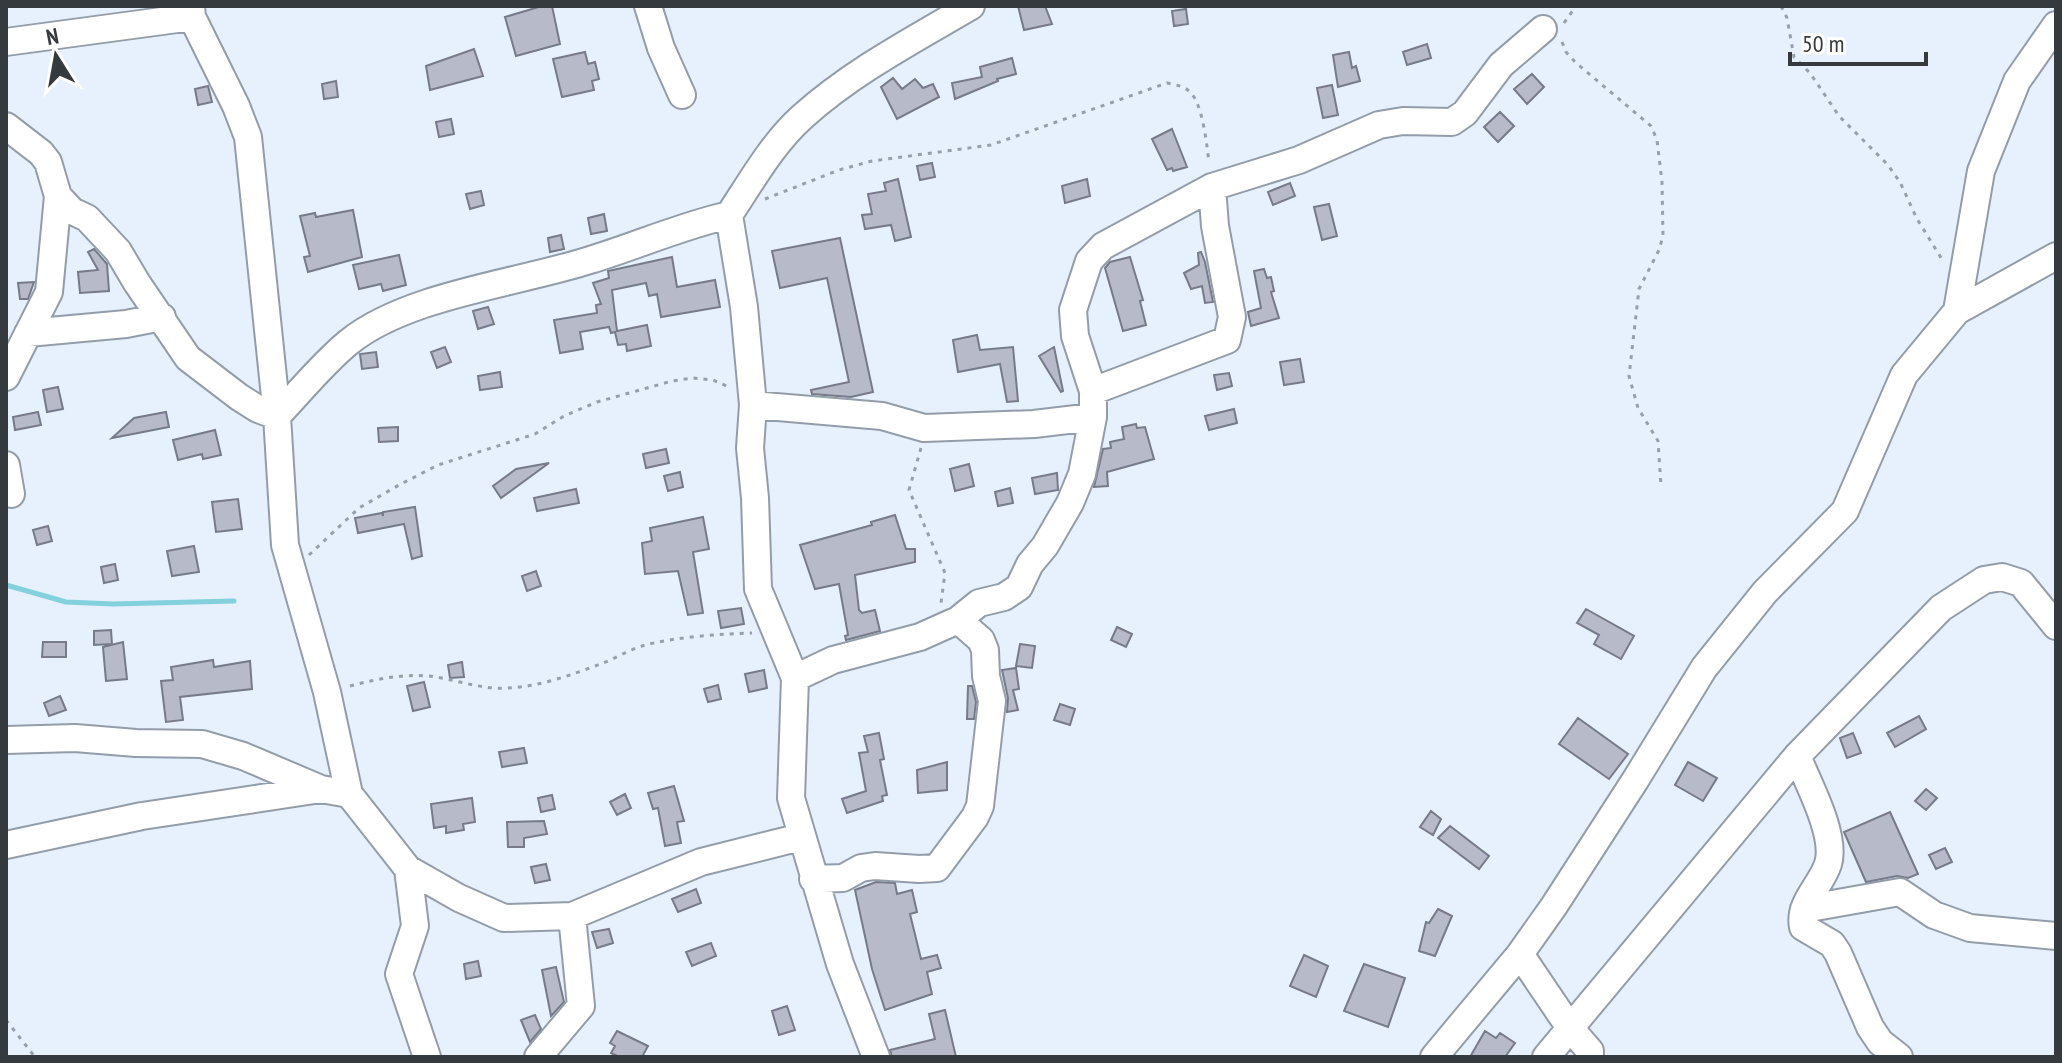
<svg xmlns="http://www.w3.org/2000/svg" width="2062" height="1063" font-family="'PT Sans Narrow',sans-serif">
	<rect width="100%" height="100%" fill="#e6f1fd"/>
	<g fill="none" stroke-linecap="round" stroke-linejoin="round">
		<path stroke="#82d1dc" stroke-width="5" d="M6 585 66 602 113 604 234 601"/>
	</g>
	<path fill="#b7bac9" stroke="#777a87" stroke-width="2" d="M542 6H552L560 44 516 56 505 17Z
		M1018 6H1045L1052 24 1024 30Z
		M1186 9 1188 24 1174 26 1172 11Z
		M1427 44 1431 58 1407 65 1403 52Z
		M474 49 483 76 430 90 426 66Z
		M585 52 588 64 595 62 599 79 592 81 594 90 562 97 553 59Z
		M1349 52 1352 68 1356 66 1360 81 1338 87 1333 55Z
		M1012 58 1016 74 997 79 998 81 955 99 952 83 982 77 980 67Z
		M1532 74 1544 87 1527 104 1514 89Z
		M893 78 902 89 915 79 923 88 933 84 939 97 897 119 881 87Z
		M336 81 338 97 324 99 322 84Z
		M1332 85 1338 115 1323 118 1317 88Z
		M208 86 212 102 198 105 195 89Z
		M1500 112 1514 126 1498 142 1484 127Z
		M451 119 454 134 439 137 436 122Z
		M1172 129 1187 167 1173 171 1172 168 1167 170 1152 139Z
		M932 163 935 177 920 180 917 166Z
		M898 179 911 237 895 241 891 225 865 229 862 215 872 214 868 194 886 191 884 183Z
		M1087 179 1090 196 1065 203 1062 186Z
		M1290 183 1295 196 1273 205 1268 192Z
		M481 191 484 205 470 209 466 194Z
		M1329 204 1337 236 1322 240 1314 207Z
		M353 210 362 257 308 272 304 257 310 256 300 216 315 213 316 217Z
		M604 214 607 231 591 234 588 218Z
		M561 235 564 249 550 252 548 238Z
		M840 238 873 392 851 397 812 394 811 390 849 382 827 278 780 288 772 251Z
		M94 249 107 264 109 291 80 293 78 272 98 270 88 252Z
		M1201 252 1205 262 1213 302 1205 303 1202 286 1191 289 1184 273 1199 265 1198 253Z
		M399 255 406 285 383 291 381 284 359 289 353 265Z
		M672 257 677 287 715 280 720 307 661 317 657 294 649 296 646 283 612 290 617 331 647 325 651 346 627 351 626 344 618 345 615 332 611 333 609 327 580 332 583 349 560 353 554 320 597 313 596 305 601 304 593 283 609 278 608 271Z
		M1130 257 1143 300 1140 301 1146 325 1123 331 1105 268 1110 262Z
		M1264 269 1267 278 1271 277 1274 291 1271 292 1279 318 1251 326 1248 312 1261 308 1254 271Z
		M34 282 28 299H20L18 283Z
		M488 307 494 324 478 329 473 311Z
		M977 335 980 350 1013 347 1018 401 1007 402 1000 364 958 372 953 340Z
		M445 347 451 362 437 368 431 352Z
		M1054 347 1063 391 1061 392 1039 356Z
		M376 352 378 367 362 369 360 354Z
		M1300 359 1304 382 1284 385 1280 362Z
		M500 372 502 387 480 390 478 376Z
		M1229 373 1232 386 1217 390 1214 375Z
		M58 387 63 409 47 412 43 390Z
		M1234 409 1237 423 1209 430 1205 416Z
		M38 412 41 425 15 430 13 417Z
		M166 412 169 427 112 438 134 418Z
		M1136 424 1137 428 1145 427 1154 459 1107 472 1108 486 1094 487 1103 449 1111 448 1110 442 1124 439 1122 427Z
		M398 427V441L379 442 378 428Z
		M215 430 221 455 203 459 202 454 178 460 173 440Z
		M666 449 669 463 646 468 643 454Z
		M549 463 501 498 493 486 516 469Z
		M969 464 974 486 955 491 950 469Z
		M680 472 683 487 668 491 664 476Z
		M1057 473 1058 490 1035 494 1032 478Z
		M1010 488 1013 503 998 506 995 492Z
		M576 489 579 503 537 511 534 498Z
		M238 499 242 529 216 532 212 502Z
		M415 507 422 556 412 559 404 524 358 533 355 518 382 513 383 516V512Z
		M895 515 906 549H915V562L855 575 859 610 862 613 875 610 880 631 846 640 845 636 848 635 839 584 815 589 800 545 872 525 871 522Z
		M703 517 709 549 693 552 703 613 688 615 678 571 645 574 642 543 652 541 650 528Z
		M48 526 52 541 37 545 33 530Z
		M194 546 199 572 172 576 167 551Z
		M115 564 118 580 104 583 101 567Z
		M536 571 541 586 527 591 522 576Z
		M741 608 744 624 721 628 718 611Z
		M1586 609 1634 636 1621 659 1594 644 1599 635 1577 623Z
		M1117 627 1132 634 1126 647 1111 640Z
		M111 630 112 644 94 645V631Z
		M43 642H66V657H42Z
		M123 642 127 679 106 681 103 647Z
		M1020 644 1035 646 1032 668 1016 666Z
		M213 660 214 667 250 661 252 689 180 697 183 720 166 722 161 681 173 680 171 667Z
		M462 662 464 677 450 678 448 665Z
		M1016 668 1019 689 1013 690 1018 710 1007 712 1008 698 1002 670Z
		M764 670 767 688 749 692 745 674Z
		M424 682 430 707 413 711 407 686Z
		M718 685 721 699 708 702 704 689Z
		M968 686H972L976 702 974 719H967Z
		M60 696 66 710 49 716 44 703Z
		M1060 704 1075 709 1070 725 1054 720Z
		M1919 716 1926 729 1895 747 1887 733Z
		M1578 718 1628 754 1609 779 1559 744Z
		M879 733 884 759 880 760 887 795 882 796 883 801 847 813 842 799 866 791 859 753 868 752 864 736Z
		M1853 733 1861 753 1847 758 1840 738Z
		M524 748 527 763 502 767 499 752Z
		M947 762V790L918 793 917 770Z
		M1688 762 1717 778 1703 801 1675 785Z
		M674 786 684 821 677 822 681 843 665 846 658 808 653 809 648 793Z
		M1926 789 1937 798 1926 810 1915 801Z
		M625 794 631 808 617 815 610 802Z
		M552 795 555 809 541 812 538 798Z
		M472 798 475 822 463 824 464 830 446 833V826L434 828 431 804Z
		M1431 811 1441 819 1433 835 1420 827Z
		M1890 812 1918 874 1908 878 1897 876 1866 882 1844 832Z
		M544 821 547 834 524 838V847H508L507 822Z
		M1450 826 1489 856 1479 869 1438 838Z
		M1945 848 1952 862 1936 869 1929 855Z
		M546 864 550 880 535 883 531 867Z
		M876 882 895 883 897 894 912 890 917 912 910 914 921 959 937 955 941 968 927 972 932 994 885 1010 872 969 855 890Z
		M696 889 701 903 678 912 672 899Z
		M1438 909 1452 916 1435 956 1419 951 1426 922 1429 923Z
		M609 929 613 943 597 948 592 932Z
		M711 943 716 956 692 966 686 952Z
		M1304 955 1328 966 1316 997 1290 986Z
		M478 961 481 976 466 979 464 964Z
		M1364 964 1405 978 1388 1027 1344 1011Z
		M556 967 564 1002 551 1016 542 970Z
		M787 1006 795 1030 779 1035 772 1011Z
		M945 1010 956 1057H892L890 1050 935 1039 929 1014Z
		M535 1015 541 1029 530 1042 521 1020Z
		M617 1031 648 1046 642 1057H619L611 1053 615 1046 610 1043Z
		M1485 1031 1496 1038 1500 1033 1515 1043 1505 1057H1470Z"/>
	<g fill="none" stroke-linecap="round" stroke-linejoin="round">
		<g stroke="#939da9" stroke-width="30">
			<path id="minor" d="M191 6 192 17 236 106 248 137 277 416 285 545 327 692 349 794 408 869 459 898 504 918 572 916 701 862 801 837
				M648 6 661 48 682 95
				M6 42 192 17
				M6 126 41 153 48 162 58 196 49 292 6 377
				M58 196 72 211 87 218 118 251 137 283 188 358 239 397 258 409 277 416C300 392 323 363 349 342 407 295 519 283 590 260 636 246 681 226 729 215
				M1957 311 1981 171 2017 81 2056 25
				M28 333 126 324 162 317
				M1093 391 1227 340 1232 317 1215 226 1212 187
				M753 405 882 416 924 428 1034 424 1093 417
				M6 465 11 494
				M795 678 833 660 920 637 958 620 979 603 1004 597 1019 587 1030 564 1045 546 1070 503 1082 474 1093 417V391L1075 336 1073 310 1089 261 1103 246 1212 187 1299 160 1379 125 1403 121 1452 122 1465 113 1501 65 1543 29
				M6 740 75 738 136 743 202 744 243 756 321 789 349 794
				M1797 756C1808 783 1837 836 1828 864 1821 886 1798 903 1803 927L1832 944 1838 953 1870 1027 1880 1042 1899 1057
				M6 845 142 816 321 789
				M408 869 415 926 399 974 427 1057
				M813 879 843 878 861 868 875 866 919 869 937 868 975 817 980 806 992 701 986 676 985 650 981 640 958 620
				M1804 909 1900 892 1934 915 1970 928 2056 936
				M538 1057 581 1006 572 916
				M876 1057 840 964 791 798 795 678 758 589 755 498 750 448 753 405 744 307 729 215C751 182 772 144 802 117 852 72 913 40 971 6
				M1434 1057 1520 954
				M1546 1057 1797 756 1941 608 1984 580 2002 577 2021 583 2056 626
				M1590 1057V1051L1570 1028 1520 954 1554 906 1636 779 1704 668 1765 592 1845 511 1904 375 1957 311 2056 256"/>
		</g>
		<path stroke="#97a0a8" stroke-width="3" stroke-dasharray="4 6" stroke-linecap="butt" d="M1781 6 1787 18 1794 57 1810 73 1839 116 1888 165 1900 182 1917 219 1943 261
			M1564 23 1576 6
			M1562 42 1566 52 1575 62 1651 126 1657 140 1662 182 1663 236 1659 250 1639 289 1629 376 1638 408 1658 441 1661 486
			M765 199 839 170 872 161 991 145 1167 83C1176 85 1185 86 1191 93 1203 106 1207 146 1209 163
			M921 448 909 490 945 573 941 603
			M309 555 359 508 399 485 438 465 535 434 564 416 597 402 672 381 693 378 713 380 731 388
			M350 686C376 679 401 674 429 676 455 679 481 690 508 688 539 687 574 674 603 663 616 658 629 650 642 646 673 637 719 634 752 633
			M6 1020 35 1057"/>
		<use href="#minor" stroke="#fff" stroke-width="26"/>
	</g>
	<rect width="2062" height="1063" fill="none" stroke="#353a3e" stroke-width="16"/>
	<g transform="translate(56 56) rotate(349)" stroke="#ffffff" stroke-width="6" paint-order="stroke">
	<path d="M0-6L14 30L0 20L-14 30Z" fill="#353a3e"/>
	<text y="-12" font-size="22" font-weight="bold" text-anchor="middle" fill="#353a3e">N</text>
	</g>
	<path d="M1790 52v12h136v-12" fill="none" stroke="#353a3e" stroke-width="4"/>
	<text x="1802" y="52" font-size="24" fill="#353a3e" stroke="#ffffff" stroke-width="6" paint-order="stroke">50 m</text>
</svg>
